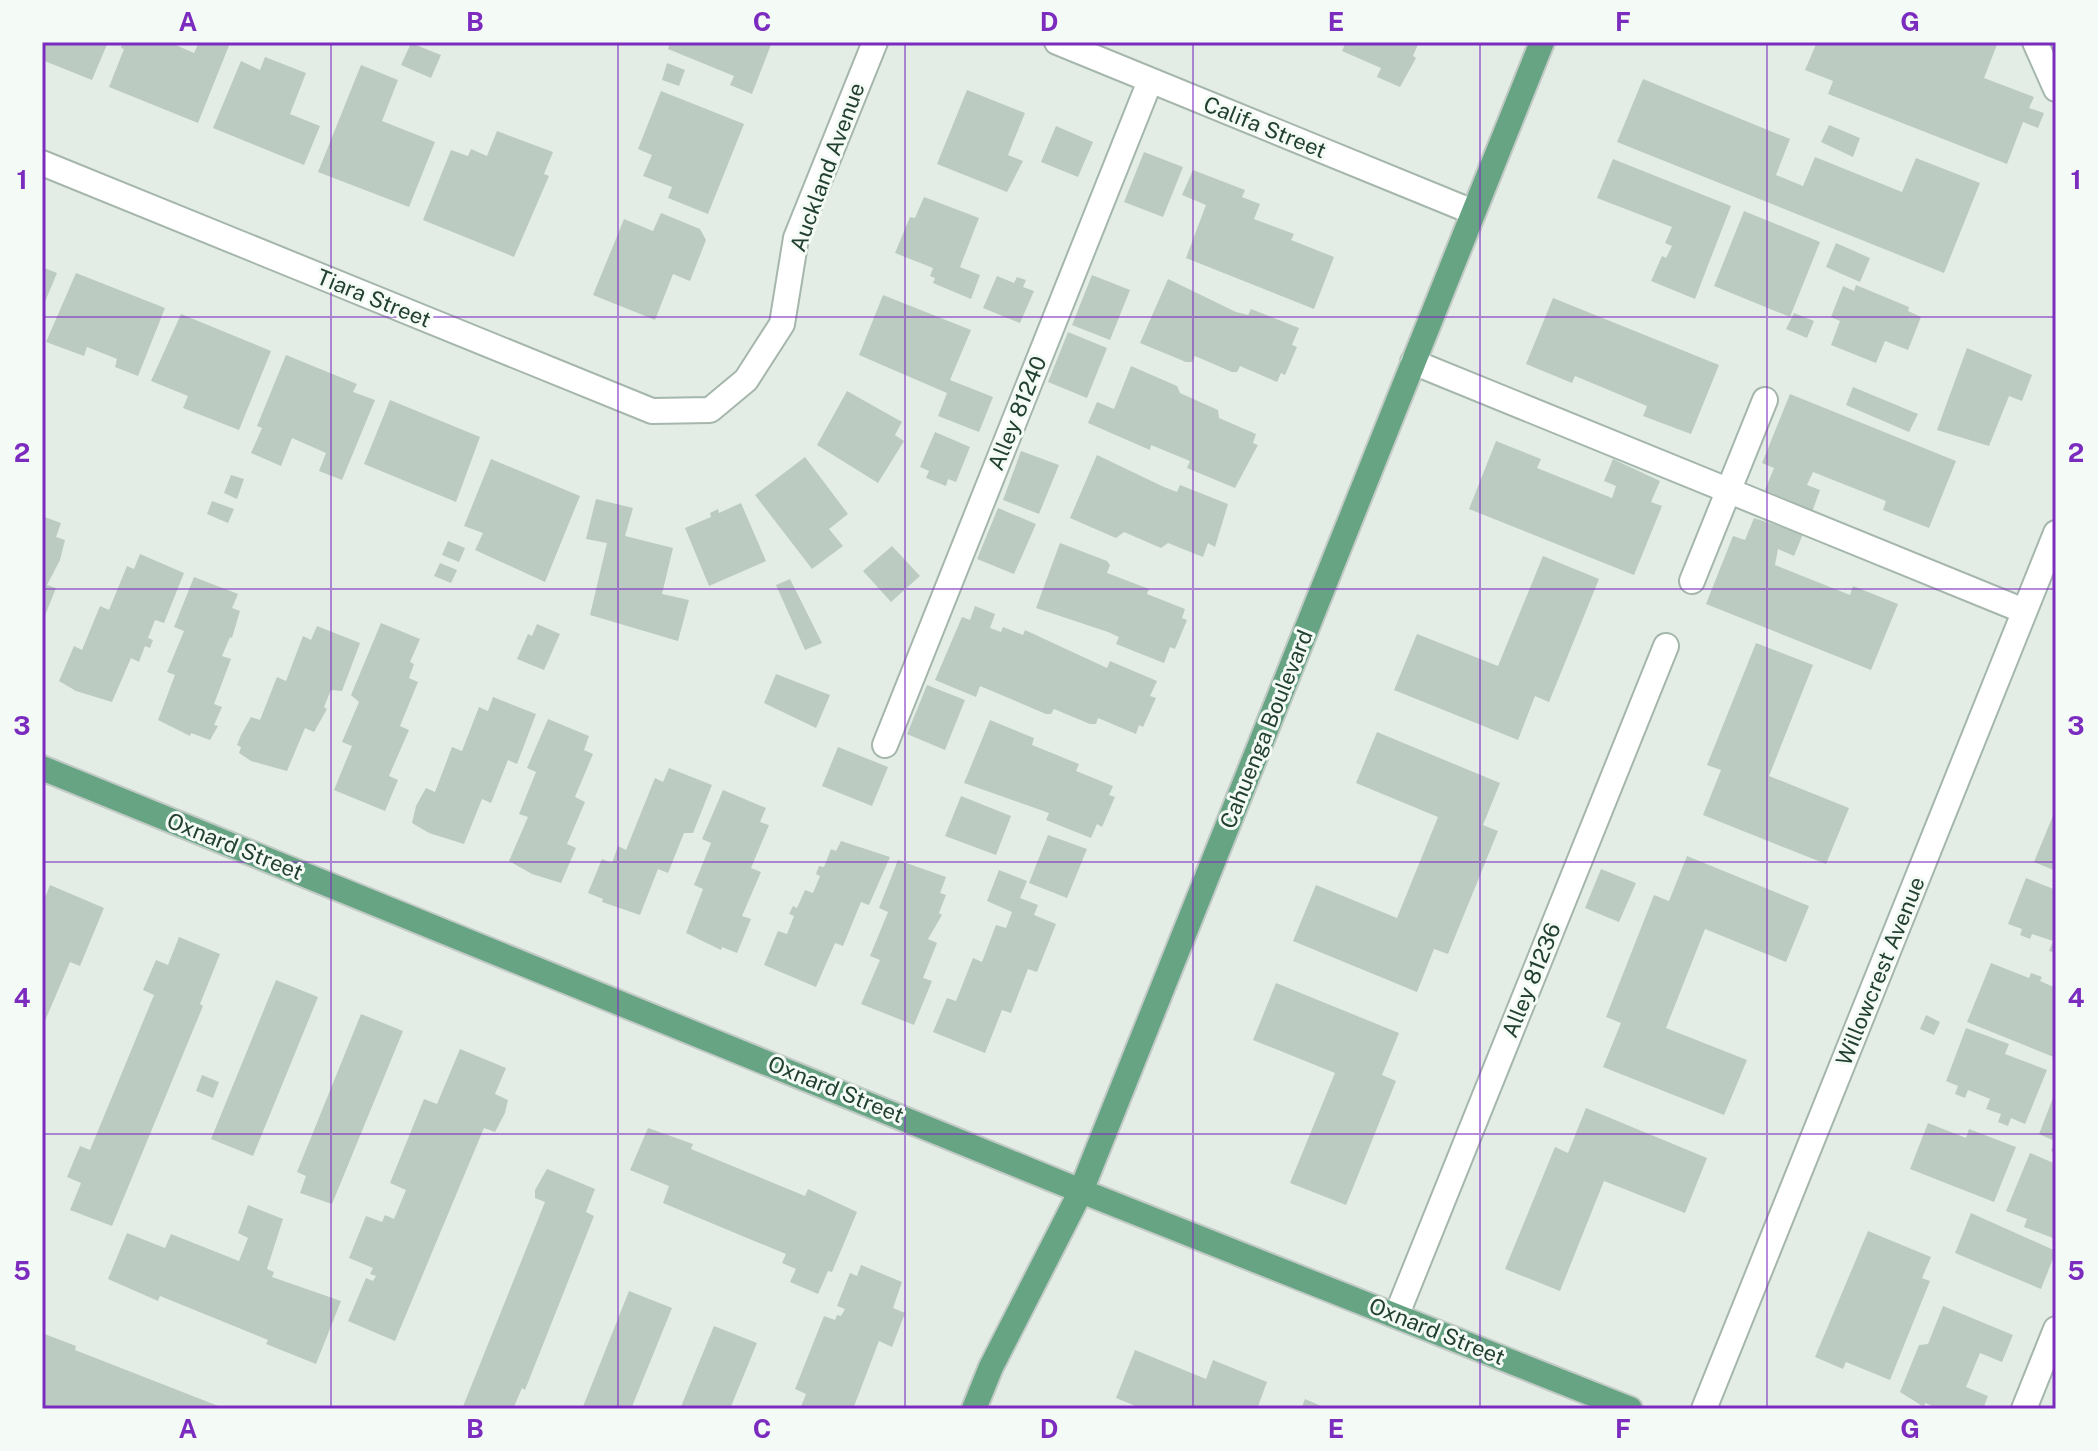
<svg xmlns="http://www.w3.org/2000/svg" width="2098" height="1451" font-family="'Public Sans',sans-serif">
	<rect width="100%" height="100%" fill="#e3ede6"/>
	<path fill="#bbcbc1" d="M42 42H108L92 80 42 60Z
		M123 42H169L194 53 199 42 230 43 198 123 109 87 124 49 121 48Z
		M670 42H772L752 94 730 85 734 76 668 49Z
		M1346 42H1419L1413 56 1416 58 1400 87 1377 77 1381 68 1342 51Z
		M1817 42H1998L1984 78 2034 97 2029 108 2044 113 2038 128 2023 122 2007 164 1828 94 1833 81 1805 70Z
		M411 43 441 55 431 78 401 65Z
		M265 57 306 73 290 114 320 126 304 165 213 128 241 61 260 70Z
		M667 63 685 70 679 86 662 80Z
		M361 65 398 80 382 121 435 142 409 207 318 172Z
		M1643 79 1790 139 1776 175 1803 186 1815 157 1902 192 1916 158 1980 183 1944 273 1617 142Z
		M967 90 1025 113 1008 155 1023 161 1007 192 937 164Z
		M661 91 744 124 708 214 668 198 672 187 643 176 652 155 638 149Z
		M1829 125 1860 138 1853 157 1821 142Z
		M1056 126 1093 142 1078 177 1041 162Z
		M497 131 553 152 544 174 549 176 514 257 423 220 451 150 468 156 471 149 487 156Z
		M1144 152 1183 167 1163 217 1124 202Z
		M1613 159 1731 206 1695 299 1651 281 1662 256 1666 258 1672 246 1665 243 1672 227 1597 198Z
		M1193 170 1245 190 1242 197 1260 204 1254 219 1294 234 1291 240 1334 257 1314 309 1186 258 1206 205 1182 195Z
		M924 197 979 218 960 267 980 275 971 299 933 283 935 278 930 276 933 268 895 253 910 217 915 218Z
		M1744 211 1820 242 1790 317 1714 286Z
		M661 213 700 229 706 240 690 281 673 274 655 320 593 295 624 219 653 231Z
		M1836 243 1870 258 1860 282 1826 267Z
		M42 267 57 273 42 309Z
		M76 273 165 308 138 376 115 367 117 359 87 347 84 356 46 342Z
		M1092 275 1130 290 1110 340 1072 325Z
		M997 276 1014 283 1017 277 1026 280 1023 287 1034 291 1020 323 983 308Z
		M1168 279 1236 312 1248 315 1251 309 1299 328 1292 345 1297 347 1285 375 1281 373 1277 382 1240 366 1237 372H1232L1195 356 1192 362H1186L1140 343Z
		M1856 285 1909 307 1908 311 1921 317 1908 350 1885 341 1876 363 1831 345 1840 321 1831 317 1843 286 1854 291Z
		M883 295 971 330 950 380 993 397 979 432 938 416 947 393 859 355Z
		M1553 298 1719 365 1691 434 1643 416 1647 406 1575 376 1572 383 1526 364Z
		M1794 313 1814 321 1807 338 1786 329Z
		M181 314 271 351 239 430 183 408 188 396 151 381Z
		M1068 332 1107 348 1087 398 1048 382Z
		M1967 348 2032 375 2022 401 2009 396 1989 446 1937 430Z
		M286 355 357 384 353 392 375 400 342 480 319 471 326 453 292 438 281 466 251 453 262 428 257 426Z
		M1131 366 1177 386 1180 393 1218 410 1219 418 1256 434 1253 443 1258 445 1235 488 1187 468 1190 461 1151 445 1150 450 1088 423 1097 402 1114 409Z
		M1853 387 1918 414 1909 432 1846 405Z
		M847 391 902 422 895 435 904 441 878 483 817 445Z
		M1790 394 1956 461 1929 528 1883 510 1886 501 1813 472 1807 485 1820 490 1812 512 1765 490 1774 468 1762 463Z
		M390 400 480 437 456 502 364 464Z
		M935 432 970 447 956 482 948 479 946 486 926 478 929 471 920 467Z
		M1496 441 1541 459 1537 468 1612 498 1616 486 1604 481 1613 459 1660 481 1651 502 1662 506 1634 575 1469 509Z
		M1021 451 1059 465 1039 514 1003 500Z
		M1097 455 1164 487 1177 492 1180 485 1228 504 1215 547 1208 543 1203 557 1168 543 1161 548 1124 532 1116 538 1070 518Z
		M805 457 848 514 829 529 843 546 812 569 755 495Z
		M491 459 580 496 545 582 475 550 483 533 464 526Z
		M231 475 244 479 237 499 224 493Z
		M596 499 633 508 625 536 673 548 662 594 689 600 678 641 590 615 607 543 586 539Z
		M212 501 234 509 228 523 207 514Z
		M741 503 766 561 709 586 685 528 711 517 710 513 718 509 719 513Z
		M998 508 1036 524 1014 574 977 559Z
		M42 516 61 523 56 537 65 540 60 560 47 585 56 588 42 623Z
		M1754 518 1803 534 1794 556 1778 549 1775 565 1850 595 1853 586 1898 604 1871 670 1706 604 1733 536 1745 540Z
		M448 541 465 548 459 562 442 555Z
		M1060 543 1107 561 1110 565 1107 573 1149 589 1147 594 1185 609 1182 618 1187 620 1175 649 1170 647 1164 663 1116 644 1119 637 1108 632 1036 608Z
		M892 546 920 576 891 602 863 571Z
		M140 554 184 573 164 623 155 620 148 638 153 640 150 648 145 646 139 662 131 658 112 702 76 691 59 681 74 646 82 650 100 606 109 610 127 566 134 569Z
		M1543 556 1599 579 1549 702 1535 696 1518 740 1394 690 1417 634 1498 666Z
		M440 563 457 570 451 583 434 576Z
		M194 577 238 594 232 608 240 611 232 638 230 637 222 656 231 659 214 704 222 707 214 725 218 726 210 740 191 733 190 736 158 720 175 675 167 672 184 631 174 627Z
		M790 579 822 643 805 650 776 585Z
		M975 606 995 614 990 628 1001 632 1003 627 1023 635 1025 630 1107 668 1110 661 1157 681 1150 696 1156 698 1143 727 1139 725 1136 734 1098 718 1096 724H1090L1054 709 1051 714H1046L980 686 976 697 935 680 962 617 970 620Z
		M381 623 420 639 410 662 414 664 409 678 418 682 400 726 409 730 389 776 398 780 385 811 334 790 352 746 342 742 359 702 351 695Z
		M537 624 560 634 544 670 517 659 528 634 532 636Z
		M317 626 360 643 342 691 331 690 324 707 327 709 314 732 305 728 287 771 251 761 239 753 241 747 237 745 241 735 251 717 260 720 277 677 286 681 303 636 311 640Z
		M1756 643 1813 665 1769 776 1849 808 1826 864 1703 815 1721 770 1707 765Z
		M776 674 830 695 816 728 764 703Z
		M927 685 965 700 945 750 907 734Z
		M493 697 536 714 517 764 508 760 491 803 482 799 464 844 429 833 412 823 416 806 426 788 435 792 452 747 462 751 479 707 488 711Z
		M548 719 589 736 584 750 593 754 575 797 585 802 567 844 576 848 561 883 532 874 509 861 528 817 519 814 536 772 527 768Z
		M990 720 1034 738 1032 745 1079 764 1076 771 1113 786 1109 795 1115 797 1102 827 1097 824 1091 838 1046 820 1049 813 964 783Z
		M1377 732 1500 783 1483 825 1498 831 1448 954 1434 949 1417 992 1293 941 1316 885 1397 918 1438 817 1356 783Z
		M838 747 888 767 872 806 822 786Z
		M669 768 712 785 693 833H684L668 873 658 869 640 915 602 902 603 899 588 893 602 859 612 863 618 846 626 850 655 778 663 782Z
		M723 790 766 808 760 822 769 825 751 868 761 872 742 916 751 919 737 953 722 947 721 950 686 933 703 889 694 885 711 843 702 839Z
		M961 796 1011 816 996 855 945 836Z
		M2054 813 2056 814V871L2034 862Z
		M1048 835 1087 849 1067 898 1029 883Z
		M841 841 890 857 869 905 861 902 843 946 835 943 816 987 764 965 778 931 787 934 794 916 789 914 793 906 797 908 805 890 813 893 820 876 816 874 819 866 824 867 831 849 836 851Z
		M1687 856 1809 906 1786 962 1705 929 1666 1028 1747 1060 1724 1115 1603 1067 1621 1023 1606 1017 1654 895 1669 901Z
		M898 860 946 877 940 893 946 895 939 913 942 915 928 939 937 943 923 978 932 981 914 1025 861 1004 880 960 870 956 888 912 879 908Z
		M1601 869 1636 883 1619 922 1585 908Z
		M999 870 1027 881 1020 898 1038 905 1034 915 1056 924 1037 972 1028 969 1011 1013 1002 1010 985 1053 933 1032 947 998 956 1001 973 958 982 962 996 925 1006 928 1012 912 987 901Z
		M2026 878 2056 890V953L2049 951 2053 941 2032 934 2030 939 2020 935 2022 929 2008 924Z
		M50 885 104 908 80 966 70 962 42 1028V905Z
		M179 937 220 954 200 1004 203 1006 112 1226 70 1210 81 1183 67 1177 80 1146 90 1150 154 995 143 990 156 960 168 965Z
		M1991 963 2029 978 2031 973 2042 977 2040 981 2056 988V1058L1967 1022Z
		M276 980 318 997 253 1156 211 1139Z
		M1276 983 1399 1033 1382 1075 1396 1081 1346 1205 1290 1183 1335 1073 1253 1040Z
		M361 1014 403 1031 332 1204 300 1193 306 1176 297 1172Z
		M1926 1015 1940 1022 1934 1035 1920 1029Z
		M1966 1028 2009 1044 2005 1054 2047 1070 2025 1124 2011 1118 2008 1126 1998 1122 2001 1114 1986 1109 1990 1099 1968 1090 1965 1098 1955 1094 1958 1086 1946 1081Z
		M460 1049 506 1068 495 1094 508 1100 505 1113 495 1132 484 1128 395 1341 348 1321 366 1278 373 1281 376 1276 370 1274 373 1268 349 1258 366 1216 382 1222 385 1215 394 1219 406 1190 390 1183 424 1099 437 1104Z
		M202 1075 219 1082 213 1098 196 1091Z
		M2056 1090V1153L2051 1151 2055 1141 2039 1134Z
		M1586 1108 1707 1158 1685 1213 1604 1181 1560 1291 1505 1269 1555 1147 1568 1153Z
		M1928 1123 1966 1138 1969 1129 2016 1147 1994 1202 1910 1169Z
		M648 1128 693 1144 691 1149 805 1196 808 1189 857 1212 832 1272 828 1271 818 1294 790 1282 796 1269 782 1263 786 1254 663 1203 669 1186 630 1170Z
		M2030 1153 2056 1164V1230L2053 1238 2024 1227 2027 1219 2006 1211Z
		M547 1169 595 1189 586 1212 594 1216 525 1390 522 1388 513 1409H462L545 1202 535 1198V1190Z
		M248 1205 283 1219 267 1269 274 1272 272 1277 341 1301 316 1364 266 1344 268 1340 160 1296 158 1301 108 1279 127 1233 165 1248 171 1234 239 1261 248 1238 238 1233Z
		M1971 1213 2056 1251 2041 1289 1955 1253Z
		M1868 1231 1931 1257 1922 1278 1930 1281 1890 1380 1846 1362 1843 1369 1815 1357Z
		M861 1265 902 1282 893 1308 905 1313 892 1347 879 1341 853 1409H800L806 1394 795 1389 824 1316 835 1320 837 1315 841 1316 845 1309 837 1306 850 1273 857 1276Z
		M629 1291 672 1308 631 1409H582Z
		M1943 1306 2013 1335 2002 1362 1980 1353 1966 1387 1988 1396 1983 1409H1940L1925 1403 1924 1407 1900 1392 1919 1345 1928 1344Z
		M714 1326 757 1343 730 1409H680Z
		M42 1333 76 1346 75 1350 226 1409H42Z
		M1135 1350 1206 1379 1213 1360 1267 1382 1257 1409H1143L1116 1398Z
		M1305 1399 1328 1409H1301Z"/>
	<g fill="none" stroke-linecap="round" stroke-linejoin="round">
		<g stroke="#a5b6ac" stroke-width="28">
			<path id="minor" d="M1057 42 1473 212
				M2035 42 2056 89
				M42 163 652 411 710 410 746 380 782 324 796 238 875 42
				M1413 362 2024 611
				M1692 581 1765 400
				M885 745 1150 81
				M1397 1314 1666 646
				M1704 1409 2056 533
				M2024 1409 2056 1329"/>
		</g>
		<g stroke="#c1cac5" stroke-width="28">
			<path id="major" d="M42 768 1081 1191 1630 1409
				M974 1409 991 1367 1081 1191 1542 42"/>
		</g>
		<use href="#minor" stroke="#fff" stroke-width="24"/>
		<use href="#major" stroke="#66a484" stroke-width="24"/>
	</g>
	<path fill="none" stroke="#7b2cbf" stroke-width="2" stroke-opacity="0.55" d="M331 42V1409M618 42V1409M905 42V1409M1193 42V1409M1480 42V1409M1767 42V1409M42 317H2056M42 589H2056M42 862H2056M42 1134H2056"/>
	<g text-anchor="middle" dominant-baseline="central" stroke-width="6" stroke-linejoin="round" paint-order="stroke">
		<g font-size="22" fill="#224030" stroke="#f4faf5">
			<text transform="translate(1265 127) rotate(22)">Califa Street</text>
			<text transform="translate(827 167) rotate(-70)">Auckland Avenue</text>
			<text transform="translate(374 298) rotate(22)">Tiara Street</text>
			<text transform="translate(1017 413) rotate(-68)">Alley 81240</text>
			<text transform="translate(1266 729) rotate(-68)">Cahuenga Boulevard</text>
			<text transform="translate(235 846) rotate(22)">Oxnard Street</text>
			<text transform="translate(1880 971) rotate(-68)">Willowcrest Avenue</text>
			<text transform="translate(1531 980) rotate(-68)">Alley 81236</text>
			<text transform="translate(836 1089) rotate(22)">Oxnard Street</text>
			<text transform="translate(1437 1331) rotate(22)">Oxnard Street</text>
		</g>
	</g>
	<rect width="2098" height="1451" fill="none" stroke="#f4faf5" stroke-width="88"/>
	<rect x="44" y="44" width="2010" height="1363" fill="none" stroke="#7b2cbf" stroke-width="3"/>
	<g font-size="26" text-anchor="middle" font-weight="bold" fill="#7b2cbf">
		<text x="188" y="31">A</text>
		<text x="475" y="31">B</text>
		<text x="762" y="31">C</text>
		<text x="1049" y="31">D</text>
		<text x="1336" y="31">E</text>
		<text x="1623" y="31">F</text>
		<text x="1910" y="31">G</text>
		<text x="22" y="189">1</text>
		<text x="2076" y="189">1</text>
		<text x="22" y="462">2</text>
		<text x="2076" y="462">2</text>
		<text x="22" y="735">3</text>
		<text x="2076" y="735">3</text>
		<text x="22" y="1007">4</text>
		<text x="2076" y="1007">4</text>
		<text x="22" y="1280">5</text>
		<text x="2076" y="1280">5</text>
		<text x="188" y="1438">A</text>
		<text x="475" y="1438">B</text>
		<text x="762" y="1438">C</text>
		<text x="1049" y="1438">D</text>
		<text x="1336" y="1438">E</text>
		<text x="1623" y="1438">F</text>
		<text x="1910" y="1438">G</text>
	</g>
</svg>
